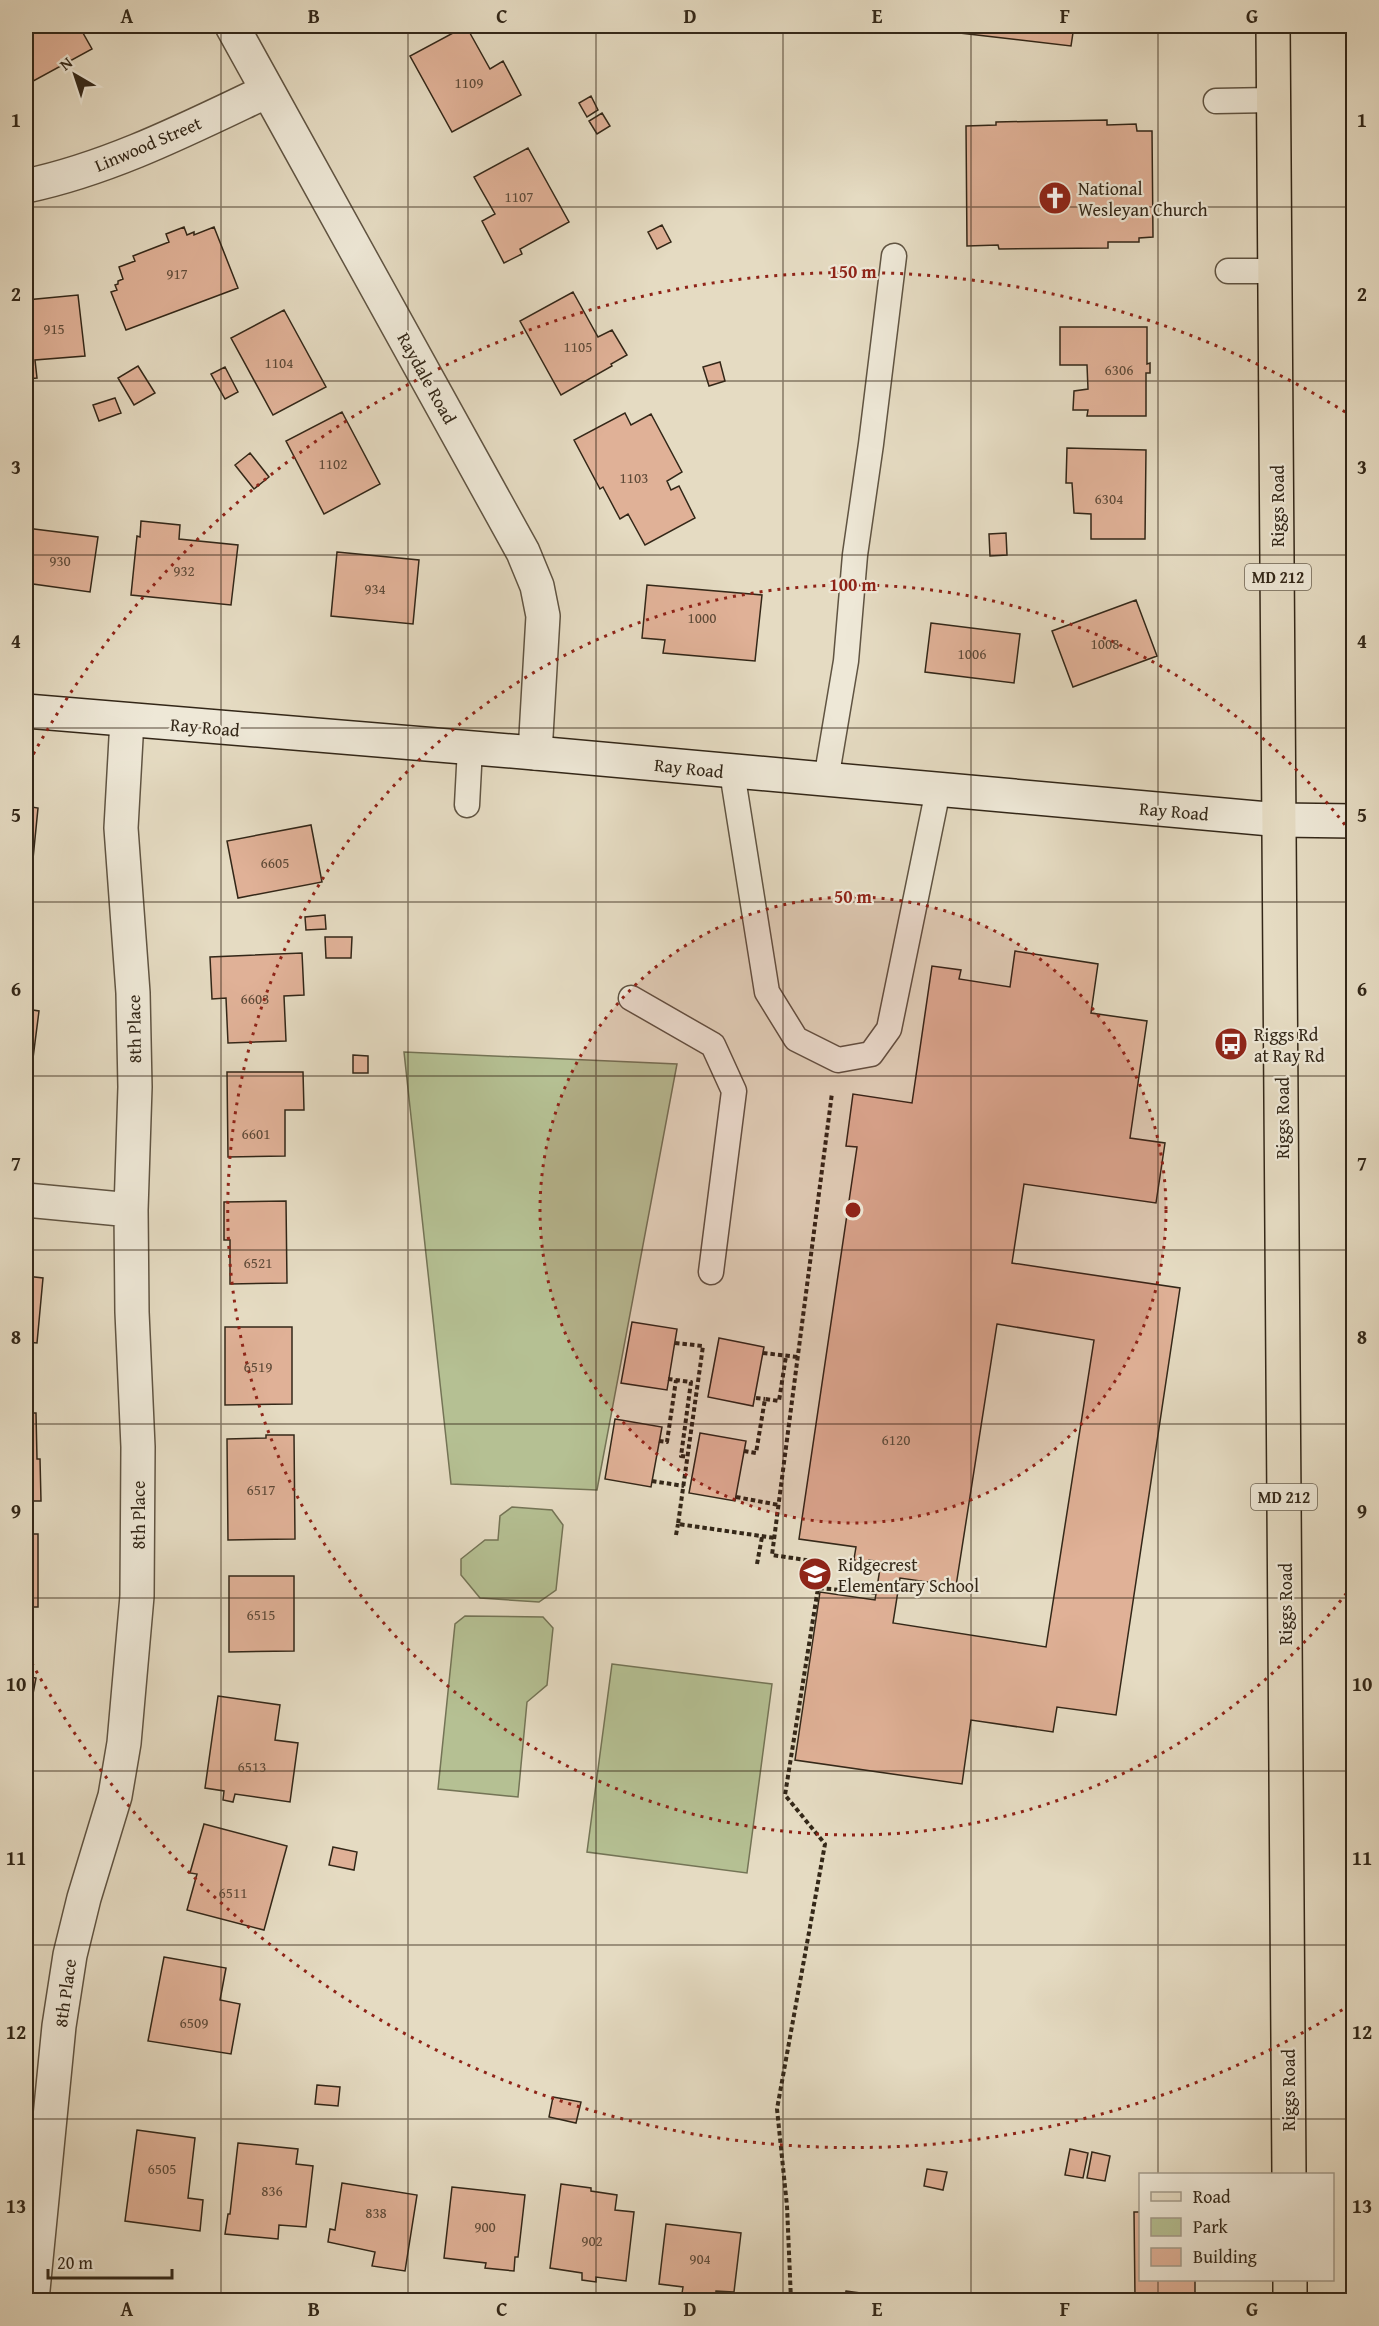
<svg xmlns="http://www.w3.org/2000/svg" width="1379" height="2326" font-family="'Gentium Book Plus',serif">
	<rect width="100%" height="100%" fill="#e5dbc2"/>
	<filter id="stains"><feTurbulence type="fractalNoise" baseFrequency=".00333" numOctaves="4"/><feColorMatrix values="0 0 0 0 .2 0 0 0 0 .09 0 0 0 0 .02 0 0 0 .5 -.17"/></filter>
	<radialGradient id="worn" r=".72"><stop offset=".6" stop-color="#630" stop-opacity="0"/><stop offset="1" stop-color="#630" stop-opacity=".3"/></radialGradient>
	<path fill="#b5c093" stroke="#747456" stroke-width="1.5" d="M404 1052 677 1064 597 1490 451 1484Z
		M512 1507 552 1510 563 1525 556 1590 539 1602 480 1598 461 1575V1559L485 1540H498L500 1516Z
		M465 1616 543 1617 553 1628 547 1685 527 1702 518 1797 438 1789 455 1624Z
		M612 1664 772 1684 747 1873 587 1852Z"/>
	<path fill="#e0b197" stroke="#332718" stroke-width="1.5" fill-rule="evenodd" d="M26 26H79L92 49 26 85Z
		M466 26 490 69 503 61 521 95 452 132 410 56Z
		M908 27V26H1074L1071 46Z
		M591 96 598 110 587 117 579 103Z
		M602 113 610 126 597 134 589 121Z
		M1107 120V125L1136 124 1137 131H1152L1153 237 1139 238V242H1108V248L999 249 998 245 967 246 966 126 996 125V122Z
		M528 148 569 222 520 249 522 254 504 263 482 221 495 214 474 177Z
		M662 225 671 242 657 249 648 232Z
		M184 227 187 235 194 232V235L214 227 238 288 126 330 111 292 117 290 115 285 118 284V281L123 279 119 267 135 261 133 256 169 242 166 234Z
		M573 292 598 337 612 330 627 355 611 364 612 366 561 395 520 321Z
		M78 295 85 356 35 360 37 378 26 379V300Z
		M284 310 326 387 273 415 231 338Z
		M1060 327H1147V364L1150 363V373H1146V416H1087L1088 410H1073L1074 391 1088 389 1087 365H1060Z
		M720 362 725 381 709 386 703 367Z
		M138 366 155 393 134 405 118 378Z
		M225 367 238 392 225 399 211 374Z
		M115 398 121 413 99 421 93 405Z
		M342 412 380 484 324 514 286 441Z
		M625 413 631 425 651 414 682 472 667 481 671 490 679 486 695 518 645 545 628 514 620 519 603 487 600 489 574 440Z
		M1067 448 1146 450 1145 539H1091V514L1074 513 1072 483H1066Z
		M250 453 269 477 254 489 235 465Z
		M141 521 180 525 179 539 238 545 231 605 131 595 137 536 140 537Z
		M26 528 98 537 90 592 26 583Z
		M1006 533 1007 555 990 556 989 534Z
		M337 552 419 560 413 624 331 616Z
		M647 585 762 595 755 661 663 653 665 640 642 638Z
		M1136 600 1157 656 1073 687 1052 631Z
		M931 623 1020 634 1014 683 925 672Z
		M26 806 38 808 32 869 26 868Z
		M311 825 322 882 238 898 227 841Z
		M325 915 326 929 306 930 305 917Z
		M325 937H352L351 958H326Z
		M1015 951 1098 964 1091 1013 1147 1021 1130 1138 1165 1143 1156 1203 1024 1184 1012 1263 1180 1288 1116 1715 1057 1707 1053 1732 971 1720 962 1784 795 1760 820 1592 875 1600 881 1562 869 1560 860 1566 854 1559 856 1547 799 1539 857 1147 846 1146 853 1094 912 1103 932 966 961 970 959 979 1010 987ZM997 1324 1094 1340 1046 1647 893 1623 900 1578 956 1586Z
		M302 953 304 995 284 996 286 1041 228 1043 226 998 212 999 210 957Z
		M26 1009 39 1011 32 1066H26Z
		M353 1055 368 1056V1073H353Z
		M227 1072H303L304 1110H285V1156L228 1157Z
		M286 1201 287 1283 230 1284V1240H224V1202Z
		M26 1276 43 1278 37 1343 26 1342Z
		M632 1322 677 1329 667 1390 621 1383Z
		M225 1327H292V1404L225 1405Z
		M719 1338 764 1347 753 1406 708 1397Z
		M26 1413H36L37 1459H40L41 1501H26Z
		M615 1419 662 1427 651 1487 605 1479Z
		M700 1433 746 1441 735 1501 689 1493Z
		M266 1435H294L295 1539 228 1540 227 1439 266 1438Z
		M26 1534H38V1607H31V1637H26Z
		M229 1576H294V1651L229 1652Z
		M26 1676 36 1678 27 1725H30L26 1748Z
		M218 1696 280 1705 275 1740 298 1743 290 1802 235 1794 233 1802 223 1800 224 1791 205 1788Z
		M204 1824 287 1846 264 1930 187 1910 197 1874 190 1873Z
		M333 1847 357 1852 354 1870 329 1865Z
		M164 1957 226 1968 220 2000 240 2004 231 2054 148 2041Z
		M317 2085 340 2087 338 2106 315 2104Z
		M553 2097 581 2102 576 2123 549 2117Z
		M137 2130 195 2138 188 2198 203 2200 200 2231 125 2221Z
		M238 2143 298 2149 296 2164 313 2166 306 2227 279 2225 278 2239 225 2234 228 2214H230Z
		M1070 2149 1088 2153 1083 2178 1065 2175Z
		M1092 2152 1110 2156 1105 2181 1087 2178Z
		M927 2169 947 2172 943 2190 924 2186Z
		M342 2183 417 2195 405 2271 372 2266 375 2252 328 2242 330 2229 335 2230Z
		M561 2184 591 2188V2191L617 2195 615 2210 634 2212 626 2281 596 2277V2282L582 2280V2273L550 2268Z
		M452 2187 525 2195 518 2257H515L514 2271 485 2268 486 2263 444 2258Z
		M1134 2212H1140V2280H1195V2296L1135 2297Z
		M666 2224 741 2233 734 2292 716 2291 715 2300H681L683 2287 659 2284Z
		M846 2291 912 2300H844Z"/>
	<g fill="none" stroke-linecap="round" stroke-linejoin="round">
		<g stroke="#605442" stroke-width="27">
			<path id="lane" d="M1216 101 1274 100
				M1228 271H1276
				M732 772 767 992 796 1039 838 1060 871 1054 889 1029 938 790
				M826 780 846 661 855 555 871 444 894 256
				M467 805 470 748
				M631 998 713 1045 734 1091 711 1272"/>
		</g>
		<g stroke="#605442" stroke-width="36">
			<path id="street" d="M232 26 523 552 537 586 543 616 535 753
				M26 186C111 168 189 128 267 91
				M26 1200 131 1210
				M32 2300 59 2026 70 1955 84 1898 115 1796 124 1743 137 1596 138 1447 132 1312 131 1210 135 1087 133 993 121 828 127 720"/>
		</g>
		<g stroke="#332718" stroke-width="36">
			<path id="secondary" d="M26 711 535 753 1280 820 1354 821"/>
		</g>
		<g stroke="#332718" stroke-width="36">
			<path id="primary" d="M1273 26 1289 2174
				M1290 2280V2300"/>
		</g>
		<path stroke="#332718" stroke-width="4" stroke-dasharray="4.5 3" stroke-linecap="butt" d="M675 1343 703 1346 678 1524 775 1538
			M763 1353 798 1357
			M668 1379 691 1382 681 1456 688 1457
			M756 1398 765 1399
			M659 1441 667 1442 676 1380
			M744 1451 756 1453 765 1399 779 1401 786 1356
			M652 1481 684 1486
			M736 1497 779 1505
			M676 1535 678 1524
			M757 1564 762 1537
			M818 1588 804 1585 806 1560 772 1555 832 1093
			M791 2300 787 2206 777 2109 825 1844 785 1795 818 1588 877 1593"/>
		<use href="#lane" stroke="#eee8d7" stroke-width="24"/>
		<use href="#street" stroke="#eee8d7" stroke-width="33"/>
		<use href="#secondary" stroke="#eee8d7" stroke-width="33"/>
		<use href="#primary" stroke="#e5dbc2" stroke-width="33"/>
	</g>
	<path fill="none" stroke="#332718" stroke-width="1.5" stroke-opacity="0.55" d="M221 26V2300M408 26V2300M596 26V2300M783 26V2300M971 26V2300M1158 26V2174M26 207H1354M26 381H1354M26 555H1354M26 728H1354M26 902H1354M26 1076H1354M26 1250H1354M26 1424H1354M26 1598H1354M26 1771H1354M26 1945H1354M26 2119H1354M1158 2280V2300"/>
	<circle cx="853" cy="1210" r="313" fill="#8f2418" fill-opacity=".12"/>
	<g fill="none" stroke="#8f2418" stroke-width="3" stroke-dasharray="3 6">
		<circle cx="853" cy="1210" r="313"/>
		<path d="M1352 1586A625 625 0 1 1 1352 834"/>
		<path d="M1350 2005A938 938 0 0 1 29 1658M29 762A938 938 0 0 1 1350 415"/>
	</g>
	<defs>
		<g id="church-disc" transform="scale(1.725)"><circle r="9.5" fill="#8f2418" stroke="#eee8d7"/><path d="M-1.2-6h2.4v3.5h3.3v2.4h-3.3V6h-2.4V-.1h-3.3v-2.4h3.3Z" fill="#fff"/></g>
		<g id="bus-disc" transform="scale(1.725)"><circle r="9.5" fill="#8f2418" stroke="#eee8d7"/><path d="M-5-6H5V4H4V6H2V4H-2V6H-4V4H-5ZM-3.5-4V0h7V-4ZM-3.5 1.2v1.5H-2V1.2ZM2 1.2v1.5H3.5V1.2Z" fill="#fff"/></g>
		<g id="school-disc" transform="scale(1.725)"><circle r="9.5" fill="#8f2418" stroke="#eee8d7"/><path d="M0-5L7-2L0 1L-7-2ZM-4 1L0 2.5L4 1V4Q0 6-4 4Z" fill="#fff"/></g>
	</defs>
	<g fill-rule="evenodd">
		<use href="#church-disc" x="1055" y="198"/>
		<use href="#bus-disc" x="1231" y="1044"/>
		<use href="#school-disc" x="815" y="1574"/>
	</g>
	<g text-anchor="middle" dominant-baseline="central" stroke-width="4.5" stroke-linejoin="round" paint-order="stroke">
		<g font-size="15" fill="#5e4a38">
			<text x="469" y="82">1109</text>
			<text x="519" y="196">1107</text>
			<text x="177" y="273">917</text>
			<text x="54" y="328">915</text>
			<text x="578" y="346">1105</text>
			<text x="279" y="362">1104</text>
			<text x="1119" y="369">6306</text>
			<text x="333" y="463">1102</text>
			<text x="634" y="477">1103</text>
			<text x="1109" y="498">6304</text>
			<text x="60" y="560">930</text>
			<text x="184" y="570">932</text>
			<text x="375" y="588">934</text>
			<text x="702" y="617">1000</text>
			<text x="1105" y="643">1008</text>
			<text x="972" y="653">1006</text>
			<text x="275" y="862">6605</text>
			<text x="255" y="998">6603</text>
			<text x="256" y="1133">6601</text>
			<text x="258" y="1262">6521</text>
			<text x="258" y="1366">6519</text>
			<text x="896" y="1439">6120</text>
			<text x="261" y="1489">6517</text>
			<text x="261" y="1614">6515</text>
			<text x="252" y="1766">6513</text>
			<text x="233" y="1892">6511</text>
			<text x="194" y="2022">6509</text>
			<text x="162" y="2168">6505</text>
			<text x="272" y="2190">836</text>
			<text x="376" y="2212">838</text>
			<text x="485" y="2226">900</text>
			<text x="592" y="2240">902</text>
			<text x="700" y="2258">904</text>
		</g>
		<g fill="#eee8d7" stroke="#6b6151" stroke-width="1.5">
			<rect x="1245" y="564" width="66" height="26" rx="4.5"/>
			<rect x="1251" y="1484" width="66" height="26" rx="4.5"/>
		</g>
		<g font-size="16" font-weight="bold" fill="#332718">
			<text x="1278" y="577">MD 212</text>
			<text x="1284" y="1497">MD 212</text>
		</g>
		<g font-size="18" fill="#332718" stroke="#eee8d7">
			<text transform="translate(148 144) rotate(-23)">Linwood Street</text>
			<text transform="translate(427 378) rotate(61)">Raydale Road</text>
			<text transform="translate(1277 506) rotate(-90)">Riggs Road</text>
			<text transform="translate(205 727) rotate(5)">Ray Road</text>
			<text transform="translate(689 768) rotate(6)">Ray Road</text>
			<text transform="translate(1174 811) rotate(5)">Ray Road</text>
			<text transform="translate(134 1029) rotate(-91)">8th Place</text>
			<text transform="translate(1282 1118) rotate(-90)">Riggs Road</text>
			<text transform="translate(138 1515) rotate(-90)">8th Place</text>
			<text transform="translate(1285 1604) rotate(-90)">Riggs Road</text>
			<text transform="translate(65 1993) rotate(-82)">8th Place</text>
			<text transform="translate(1288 2090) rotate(-90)">Riggs Road</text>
		</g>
		<g font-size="18" fill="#332718" stroke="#eee8d7" text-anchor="start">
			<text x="1078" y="188">National<tspan x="1078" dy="21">Wesleyan Church</tspan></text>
			<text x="1254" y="1034">Riggs Rd<tspan x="1254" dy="21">at Ray Rd</tspan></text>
			<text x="838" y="1564">Ridgecrest<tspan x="838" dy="21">Elementary School</tspan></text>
		</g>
	</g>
	<circle cx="853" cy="1210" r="9" fill="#8f2418" stroke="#eee8d7" stroke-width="3"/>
	<g font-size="18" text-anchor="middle" font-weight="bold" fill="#8f2418" stroke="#eee8d7" stroke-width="4.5" stroke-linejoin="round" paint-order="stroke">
		<text x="853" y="278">150 m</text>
		<text x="853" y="591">100 m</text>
		<text x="853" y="903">50 m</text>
	</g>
	<rect width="1379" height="2326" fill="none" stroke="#e5dbc2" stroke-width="66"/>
	<rect x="1139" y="2173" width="195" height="108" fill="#eee8d7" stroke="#a39b8b" stroke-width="1.5"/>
	<rect x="1151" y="2192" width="30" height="9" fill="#e5dbc2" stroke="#a39b8b" stroke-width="1.5"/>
	<text x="1193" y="2203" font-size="18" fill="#332718">Road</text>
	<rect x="1151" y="2218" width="30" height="18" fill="#b5c093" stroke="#a39b8b" stroke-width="1.5"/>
	<text x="1193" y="2233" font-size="18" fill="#332718">Park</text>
	<rect x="1151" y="2248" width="30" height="18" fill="#e0b197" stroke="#a39b8b" stroke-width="1.5"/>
	<text x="1193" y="2263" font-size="18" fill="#332718">Building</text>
	<g transform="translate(75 75) rotate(321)" stroke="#eee8d7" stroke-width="4.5" paint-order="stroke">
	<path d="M0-4.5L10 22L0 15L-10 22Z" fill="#332718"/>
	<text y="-9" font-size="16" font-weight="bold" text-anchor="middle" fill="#332718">N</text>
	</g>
	<path d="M48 2269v9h124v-9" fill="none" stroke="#332718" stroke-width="3"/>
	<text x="57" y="2269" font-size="18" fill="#332718" stroke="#eee8d7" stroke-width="4.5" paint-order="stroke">20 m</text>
	<rect x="33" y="33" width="1313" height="2260" fill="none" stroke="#332718" stroke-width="2"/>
	<g font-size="20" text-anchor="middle" font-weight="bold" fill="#332718">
		<text x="127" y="23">A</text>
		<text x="314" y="23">B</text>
		<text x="502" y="23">C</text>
		<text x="690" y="23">D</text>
		<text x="877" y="23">E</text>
		<text x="1065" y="23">F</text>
		<text x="1252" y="23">G</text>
		<text x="16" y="127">1</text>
		<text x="1362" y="127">1</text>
		<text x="16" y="301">2</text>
		<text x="1362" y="301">2</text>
		<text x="16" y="474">3</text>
		<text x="1362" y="474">3</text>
		<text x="16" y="648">4</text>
		<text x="1362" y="648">4</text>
		<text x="16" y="822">5</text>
		<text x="1362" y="822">5</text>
		<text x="16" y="996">6</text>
		<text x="1362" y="996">6</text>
		<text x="16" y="1170">7</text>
		<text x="1362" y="1170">7</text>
		<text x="16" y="1344">8</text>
		<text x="1362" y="1344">8</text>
		<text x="16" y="1518">9</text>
		<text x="1362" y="1518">9</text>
		<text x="16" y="1691">10</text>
		<text x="1362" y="1691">10</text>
		<text x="16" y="1865">11</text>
		<text x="1362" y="1865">11</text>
		<text x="16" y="2039">12</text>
		<text x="1362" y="2039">12</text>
		<text x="16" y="2213">13</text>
		<text x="1362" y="2213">13</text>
		<text x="127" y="2316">A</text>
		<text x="314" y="2316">B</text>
		<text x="502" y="2316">C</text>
		<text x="690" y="2316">D</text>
		<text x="877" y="2316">E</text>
		<text x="1065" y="2316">F</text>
		<text x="1252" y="2316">G</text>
	</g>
	<rect width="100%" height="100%" filter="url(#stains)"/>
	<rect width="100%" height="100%" fill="url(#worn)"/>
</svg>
